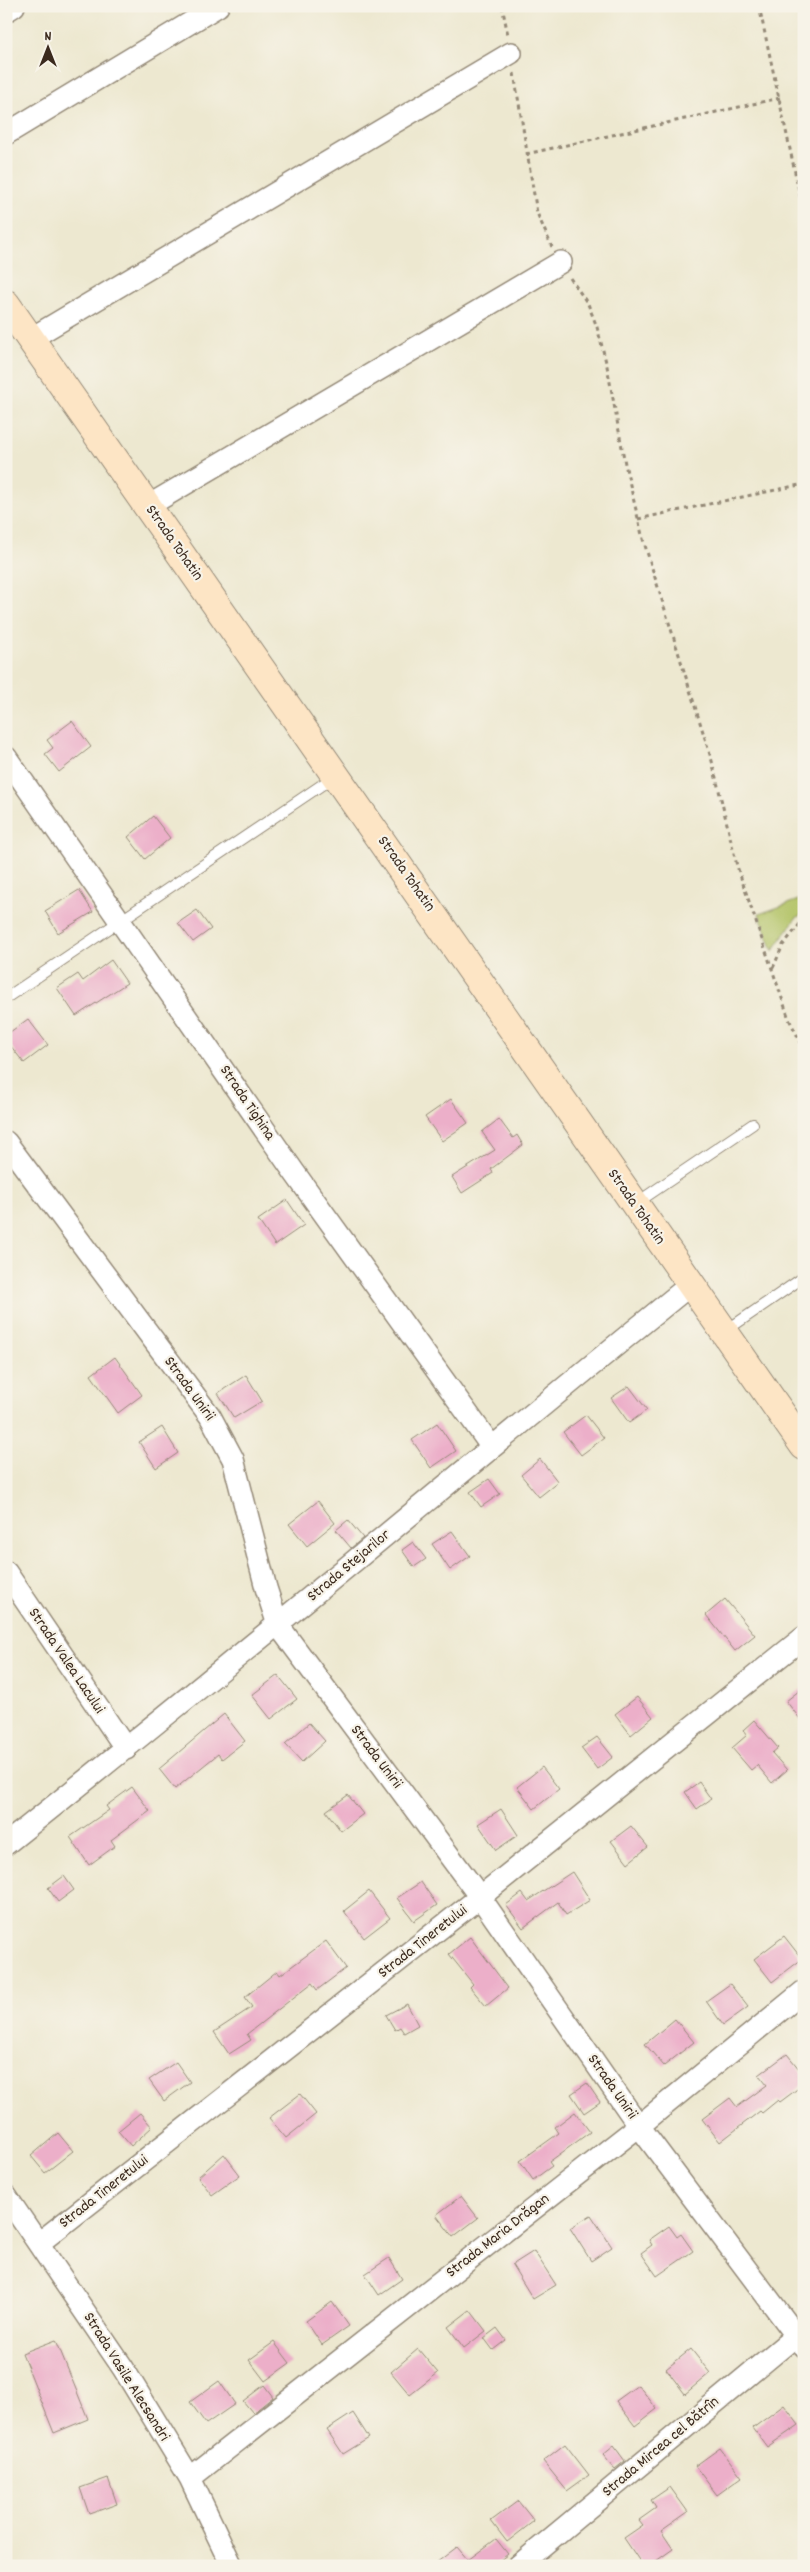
<svg xmlns="http://www.w3.org/2000/svg" width="810" height="2572" font-family="Dekko,sans-serif">
	<rect width="100%" height="100%" fill="#f7f3e8"/>
	<filter id="ink" filterUnits="userSpaceOnUse"><feTurbulence type="fractalNoise" baseFrequency=".02" numOctaves="2"/><feDisplacementMap in="SourceGraphic" scale="10" xChannelSelector="R" yChannelSelector="G"/><feConvolveMatrix kernelMatrix="1 2 1 2 8 2 1 2 1" color-interpolation-filters="sRGB"/></filter>
	<filter id="wash" filterUnits="userSpaceOnUse"><feTurbulence type="fractalNoise" baseFrequency=".0096" numOctaves="4" result="noise"/><feDisplacementMap in="SourceGraphic" scale="20" xChannelSelector="R" yChannelSelector="G"/><feGaussianBlur stdDeviation="1.12" result="paint"/><feColorMatrix in="noise" values="0 0 0 0 0 0 0 0 0 0 0 0 0 0 0 0 0 1.4 0 .05"/><feComposite in="paint" operator="in"/></filter>
	<g filter="url(#wash)">
		<rect width="100%" height="100%" fill="#ede8d0"/>
		<path fill="#b2c366" stroke="#767642" d="M804 898V913L795 919 773 951 759 914Z"/>
		<g id="blocks">
			<path fill="#ecafc9" d="M72 721 91 747 59 772 45 754 53 748 47 740Z
				M153 816 170 838 145 859 128 837Z
				M79 890 93 912 58 933 45 911Z
				M197 910 211 929 193 942 178 923Z
				M111 960 127 983 76 1016 57 988 78 974 83 981Z
				M28 1019 48 1045 24 1063 6 1040V1035Z
				M451 1099 468 1123 442 1141 425 1117Z
				M499 1119 513 1138 517 1135 523 1145 491 1169 493 1173 462 1193 452 1177 495 1150 482 1132Z
				M287 1200 304 1225 275 1245 258 1220Z
				M115 1357 142 1395 118 1413 91 1375Z
				M246 1375 262 1401 234 1418 218 1393Z
				M629 1386 647 1410 629 1423 611 1398Z
				M586 1415 604 1438 581 1455 563 1432Z
				M437 1423 456 1451 431 1468 412 1440Z
				M162 1427 178 1453 156 1468 139 1442Z
				M540 1459 558 1482 539 1497 521 1475Z
				M489 1479 500 1494 481 1507 470 1492Z
				M318 1501 335 1523 307 1546 289 1524Z
				M348 1520 363 1538 351 1548 336 1530Z
				M452 1531 470 1556 450 1570 432 1544Z
				M413 1542 426 1559 414 1567 402 1550Z
				M725 1599 755 1635 735 1651 706 1615Z
				M278 1675 297 1699 271 1719 252 1695Z
				M804 1687V1724L786 1701Z
				M637 1697 653 1717 631 1735 615 1714Z
				M224 1714 245 1741 222 1759 218 1754 175 1789 159 1769Z
				M754 1720 778 1748 772 1753 787 1770 772 1783 757 1765 751 1770 732 1748 747 1735 743 1730Z
				M309 1723 325 1741 302 1762 285 1744Z
				M597 1737 613 1757 597 1769 581 1748Z
				M542 1767 559 1789 534 1809 517 1787Z
				M699 1782 711 1799 697 1809 685 1792Z
				M132 1787 150 1811 111 1840 115 1846 89 1865 70 1837 109 1810 106 1806Z
				M348 1795 363 1814 341 1831 326 1811Z
				M501 1809 518 1835 496 1850 478 1824Z
				M631 1826 648 1847 628 1863 611 1841Z
				M572 1872 590 1900 566 1915 558 1902 523 1928 506 1905 522 1893 528 1901Z
				M64 1876 74 1890 58 1902 48 1888Z
				M421 1882 437 1905 414 1921 397 1898Z
				M369 1891 390 1918 364 1938 344 1911Z
				M784 1936 802 1959 772 1982 754 1959Z
				M470 1937 508 1988 486 2006 470 1987 473 1984 449 1954Z
				M326 1941 346 1968 317 1990 312 1983 247 2034 251 2040 229 2054 214 2032 252 2007 245 1997 277 1971 280 1975Z
				M730 1984 748 2007 723 2025 706 2001Z
				M407 2004 418 2025 404 2033 400 2027 395 2030 386 2015Z
				M675 2019 694 2042 664 2066 645 2044Z
				M787 2054 804 2075V2084L780 2102 778 2100 762 2113 760 2111 720 2142 702 2119 730 2098 737 2107 767 2085 759 2075Z
				M176 2062 190 2082 164 2101 149 2080Z
				M587 2083 600 2102 584 2113 571 2094Z
				M300 2094 316 2114 286 2138 269 2118Z
				M575 2112 590 2132 549 2162 552 2166 533 2180 520 2161 559 2133 555 2127Z
				M140 2113 152 2127 131 2146 118 2131Z
				M58 2133 73 2151 45 2173 31 2156Z
				M224 2154 240 2175 212 2195 198 2177Z
				M461 2196 478 2218 453 2237 436 2215Z
				M591 2215 612 2247 591 2261 570 2228Z
				M669 2226 677 2237 681 2234 693 2251 657 2276 641 2253 652 2245 649 2240Z
				M534 2251 556 2285 533 2299 512 2265Z
				M389 2258 402 2279 379 2295 365 2274Z
				M332 2302 349 2326 322 2345 306 2321Z
				M470 2310 486 2331 464 2348 448 2327Z
				M497 2328 506 2340 493 2350 484 2338Z
				M56 2340 88 2419 54 2433 22 2353Z
				M274 2342 290 2363 265 2381 249 2360Z
				M418 2349 438 2373 410 2395 391 2372Z
				M691 2349 710 2373 685 2394 666 2369Z
				M219 2381 235 2404 206 2424 190 2402Z
				M264 2385 273 2397 253 2413 243 2401Z
				M638 2385 657 2409 635 2426 616 2401Z
				M784 2405 799 2425 767 2447 753 2428Z
				M353 2413 369 2438 343 2454 327 2430Z
				M565 2444 589 2475 567 2491 543 2461Z
				M614 2446 625 2461 615 2469 603 2455Z
				M720 2448 742 2477 717 2495 695 2466Z
				M108 2478 117 2504 89 2514 80 2488Z
				M670 2487 688 2512 661 2531 673 2549 649 2566H643L624 2538 643 2525 639 2520 656 2508 651 2500Z
				M518 2501 534 2521 507 2542 491 2521Z
				M496 2539 508 2554 493 2566H432L457 2547 468 2560Z"/>
		</g>
	</g>
	<g filter="url(#ink)">
		<use href="#blocks" fill-opacity="0" stroke="#948977" stroke-width="1"/>
		<g fill="none" stroke-linecap="round" stroke-linejoin="round">
			<g stroke="#948977" stroke-width="12">
				<path id="lane" d="M6 998 335 776
					M635 1204 753 1124
					M724 1332 804 1277"/>
			</g>
			<g stroke="#948977" stroke-width="24">
				<path id="street" d="M6 11 14 6
					M6 134 218 6
					M30 339 511 53
					M148 506 561 262
					M6 757 294 1172 491 1446
					M6 1142 210 1416 233 1459 266 1588 278 1625 480 1897 639 2126 804 2346
					M6 1572 126 1749
					M6 1844C237 1661 461 1471 690 1285
					M6 2196 123 2368 190 2478 232 2566
					M39 2243 480 1897 804 1637
					M190 2478 639 2126 804 1991
					M518 2566 804 2329"/>
			</g>
			<g stroke="#948977" stroke-width="30">
				<path id="secondary" d="M6 304 804 1446"/>
			</g>
			<path stroke="#948977" stroke-width="3" stroke-dasharray="4 4" stroke-linecap="butt" d="M502 6 508 35
				M759 6 804 214
				M514 73 537 213 552 247
				M526 154 780 98
				M570 278 588 304 597 327 607 366 625 464 643 539 712 761 737 866 789 1019 804 1049
				M638 519 804 484
				M773 968 783 945 804 919"/>
			<use href="#lane" stroke="#fff" stroke-width="10"/>
			<use href="#street" stroke="#fff" stroke-width="21"/>
			<use href="#secondary" stroke="#fde5c5" stroke-width="28"/>
		</g>
	</g>
	<g text-anchor="middle" dominant-baseline="central" stroke-width="4.5" stroke-linejoin="round" paint-order="stroke">
		<g font-size="16" fill="#3b2a1e" stroke="#f7f3e8">
			<text transform="translate(174 543) rotate(55)">Strada Tohatin</text>
			<text transform="translate(406 874) rotate(55)">Strada Tohatin</text>
			<text transform="translate(247 1103) rotate(56)">Strada Tighina</text>
			<text transform="translate(636 1207) rotate(55)">Strada Tohatin</text>
			<text transform="translate(189 1389) rotate(54)">Strada Unirii</text>
			<text transform="translate(349 1566) rotate(-40)">Strada Stejarilor</text>
			<text transform="translate(66 1661) rotate(56)">Strada Valea Lacului</text>
			<text transform="translate(376 1757) rotate(53)">Strada Unirii</text>
			<text transform="translate(423 1942) rotate(-38)">Strada Tineretului</text>
			<text transform="translate(612 2087) rotate(55)">Strada Unirii</text>
			<text transform="translate(104 2192) rotate(-38)">Strada Tineretului</text>
			<text transform="translate(498 2236) rotate(-38)">Strada Maria Drăgan</text>
			<text transform="translate(126 2377) rotate(58)">Strada Vasile Alecsandri</text>
			<text transform="translate(661 2447) rotate(-40)">Strada Mircea cel Bătrîn</text>
		</g>
	</g>
	<rect width="810" height="2572" fill="none" stroke="#f7f3e8" stroke-width="25"/>
	<g transform="translate(48 48)" stroke="#f7f3e8" stroke-width="4" paint-order="stroke">
	<path d="M0-4L9 19L0 12L-9 19Z" fill="#3b2a1e"/>
	<text y="-8" font-size="14" font-weight="bold" text-anchor="middle" fill="#3b2a1e">N</text>
	</g>
</svg>
